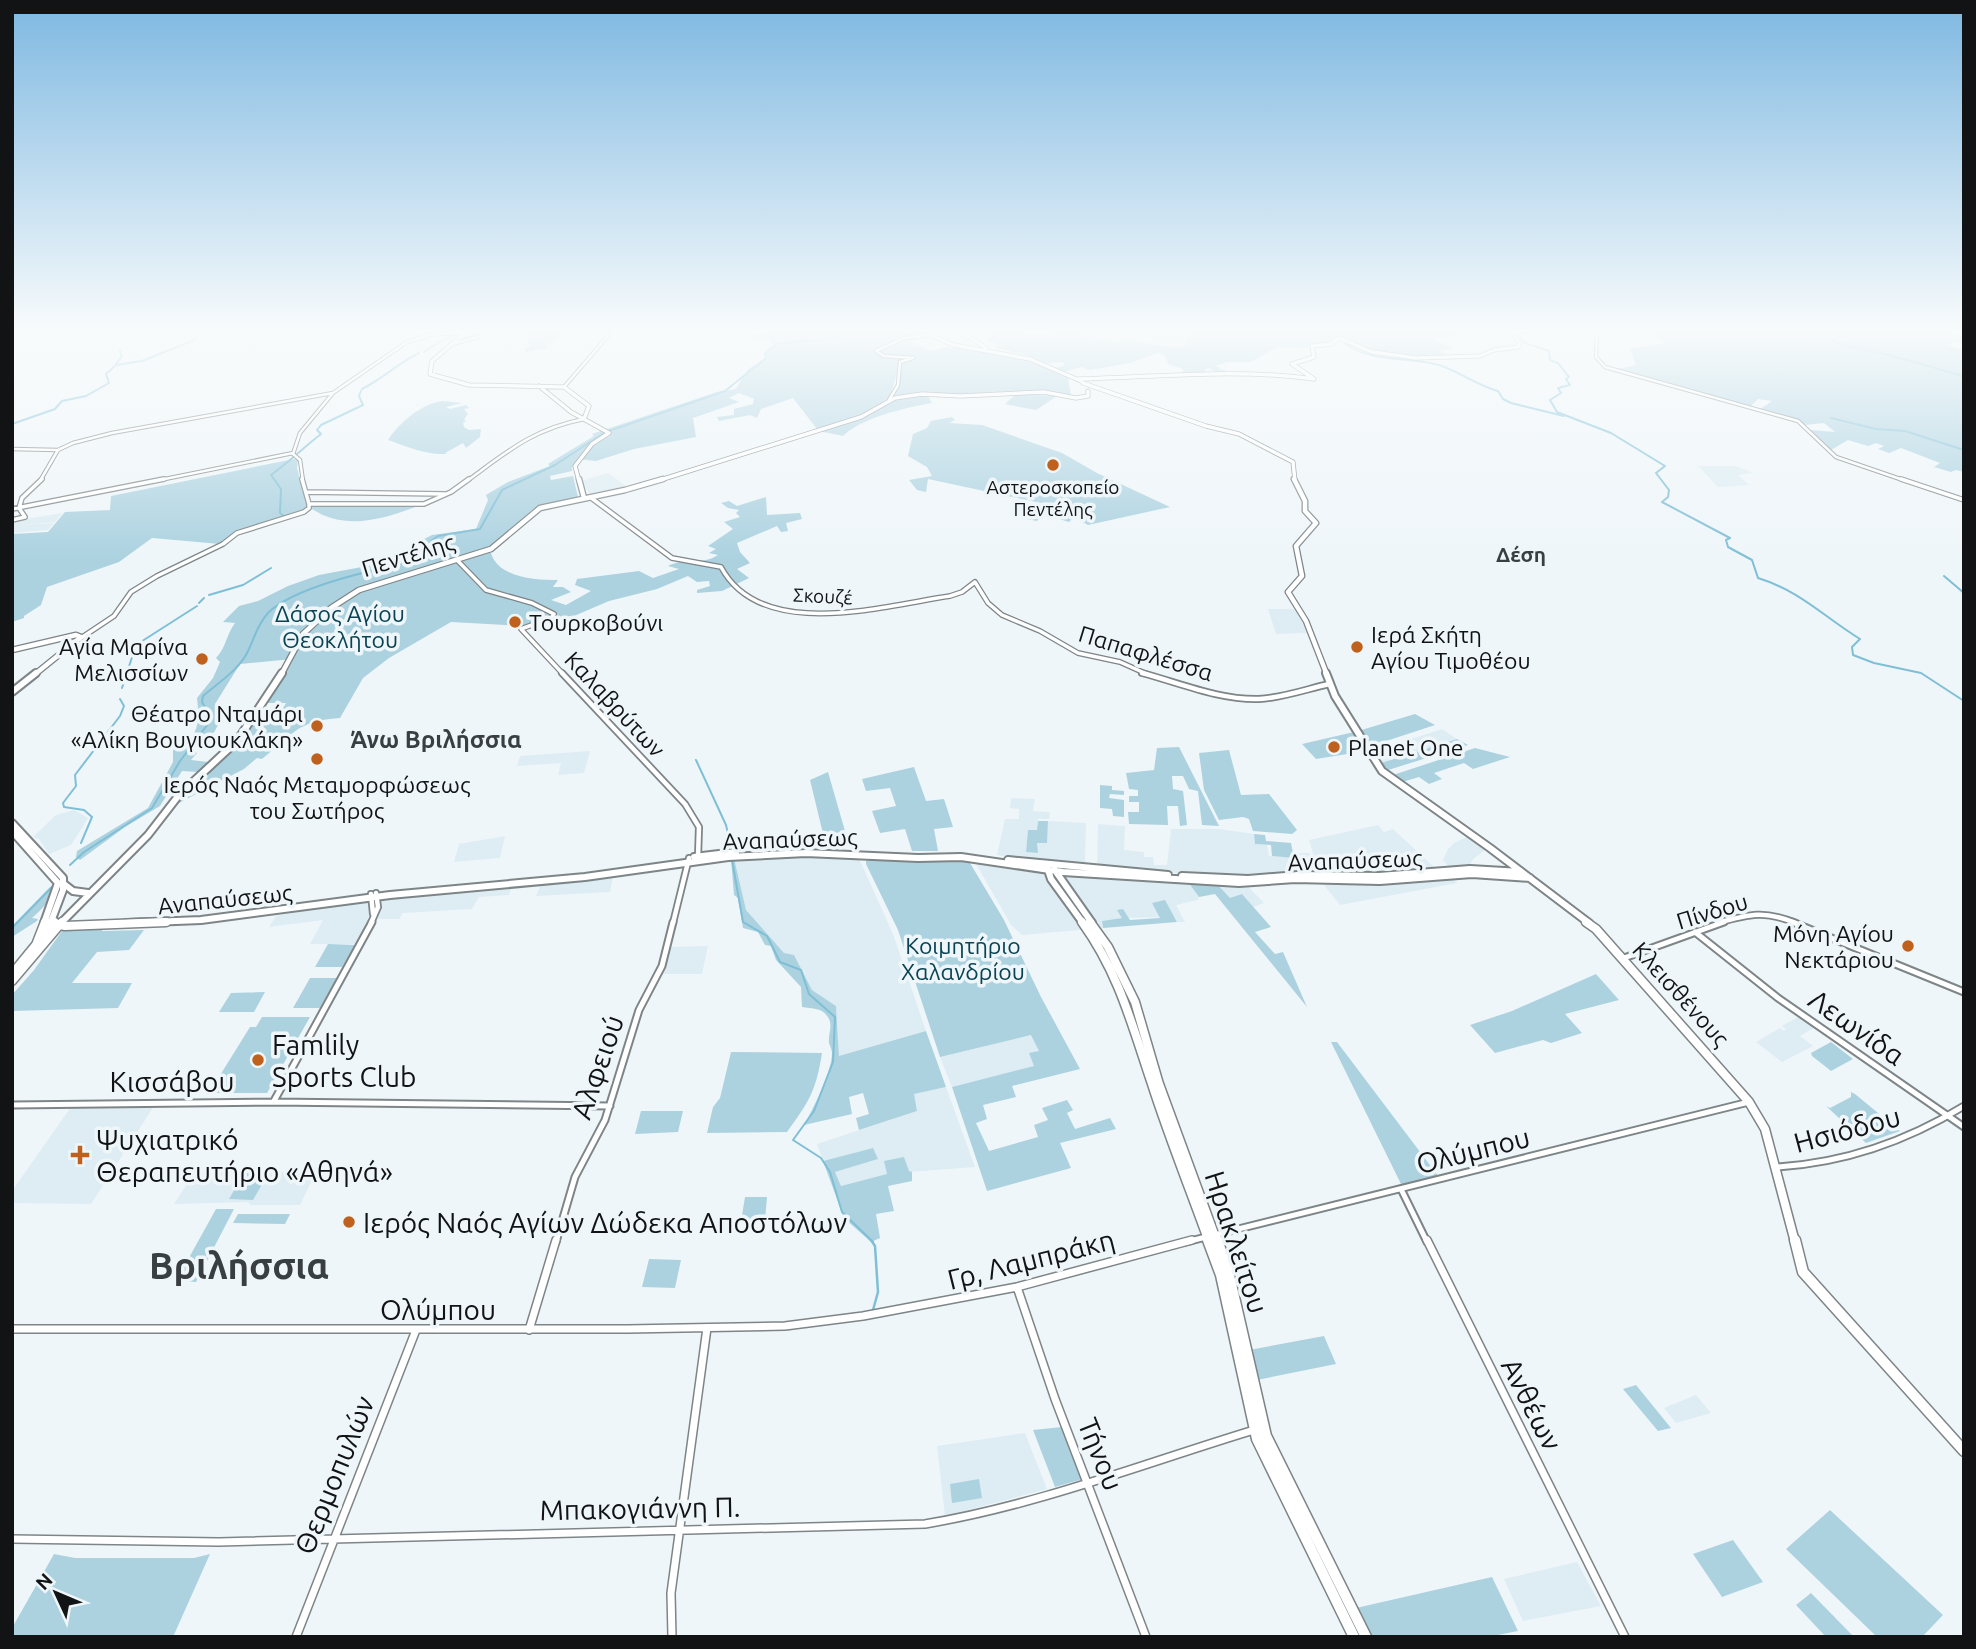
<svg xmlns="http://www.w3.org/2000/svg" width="1976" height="1649" font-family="Ubuntu,sans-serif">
	<rect width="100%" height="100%" fill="#eff6f9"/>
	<path fill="#ddedf3" d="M1158 328H1189L1183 347 1154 342 1152 333Z
		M1698 466H1736L1753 473 1738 475 1749 485 1718 487Z
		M608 473 626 486 590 494 581 481Z
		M63 513 55 522 20 525 54 523 48 530 12 533V521Z
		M1268 609H1296L1307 633 1276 634Z
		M1442 729 1457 739 1378 764 1371 752Z
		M590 751 584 773 558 775 561 763 517 766 520 756Z
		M1011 798 1035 799 1033 811 1050 812 1049 819H1038L1037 830H1028L1026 852 1037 853V842L1046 843 1048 821 1086 823 1085 866 1037 863 997 855 1005 819H1019V809L1010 808Z
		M74 810 88 818 82 828 71 845 49 854 39 839 33 837 56 815Z
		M1098 824 1125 826 1124 850 1144 852V857H1153L1154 865H1167L1171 829H1219L1254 834 1255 844 1267 845 1269 856 1294 857V853H1310L1316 873 1227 877 1097 867Z
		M1378 825 1384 832 1393 829 1435 868 1369 874 1319 873 1309 840Z
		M505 836 500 858 454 862 459 844Z
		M1469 836 1488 848 1473 859 1469 867 1446 868 1448 866 1443 860 1448 849 1454 843Z
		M781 855 858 856 893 934 926 1031 839 1057 836 1006 812 990 794 955 784 953 746 910 734 858Z
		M975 862 1188 882 1199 897 1198 900 1176 905 1185 922H1177L1175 917 1123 918 1102 921 1103 928 1022 935 1011 925Z
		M1450 875 1457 883 1340 905 1320 880Z
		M613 876 610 892 536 896 541 884Z
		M1216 883 1246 884 1264 903 1253 907 1242 894 1230 899Z
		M512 886 509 895 479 897 472 909 403 913 399 919H378L364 944H310L323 920 269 927 276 916 329 906 382 898Z
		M708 946 702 974H663L670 947Z
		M1798 1017 1814 1028 1800 1036 1813 1046 1782 1062 1756 1042 1780 1028 1784 1031 1786 1029 1782 1026Z
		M1032 1035 1039 1051 1035 1066 952 1087 940 1057Z
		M946 1087 975 1167 909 1172 904 1157 888 1174 841 1186 835 1172 877 1159 873 1148 823 1161 817 1144 917 1111 913 1094Z
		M154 1106 91 1204 12 1203V1191L71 1107Z
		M196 1170 267 1172H316L300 1205H251L248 1202 174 1204Z
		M1696 1395 1711 1413 1676 1423 1664 1408Z
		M1025 1433 1047 1489 945 1516 937 1446Z
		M1577 1562 1601 1606 1523 1621 1504 1579Z"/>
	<path fill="#acd2e0" d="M532 328H569L566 331 573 332 564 334 545 346 550 348 526 352 524 349 530 347 526 334Z
		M775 328H799L810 332 805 328H908L926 334 910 341 931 351 947 347 990 351 1031 361 1068 378 1071 395 1045 391 928 396 932 403C905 408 863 417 843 436L819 431C841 424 895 412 899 385 900 379 898 373 899 368 894 378 895 389 887 399 872 417 839 422 817 429L793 398 761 409 757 418 750 415 719 421 717 417 734 415V409L753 404 754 399 739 393 729 398 739 402 693 418 696 437 634 449 596 461 578 459 572 467V471L550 476 551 480 573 476 578 497 542 505 532 510 485 553H491C498 578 537 580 558 580L553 587H563L571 592 551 600 566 605 591 591 575 585 577 579 639 571 653 578 679 569 668 566C685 557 702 566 718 555L709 553 716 549 708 546 733 529 724 522 740 517 736 513 739 510 728 508 721 503 729 501 737 506 766 497 767 515 800 513 802 519 786 523 788 531 781 532 777 526 737 543 740 552 750 563 737 569 749 578 722 591 697 593V590L710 586 709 581 697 582 688 576 657 589 609 601 574 616 551 617 521 626 451 622 389 658 363 678 340 718C297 721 293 734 262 759L257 758 244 769 177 804 204 774 236 747 259 714 280 713 286 703H267L292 659 240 664 215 704 227 709 212 736 235 737 232 741 199 742 192 751 197 753 191 760 208 762 198 772 182 771 160 806 125 827 80 860 76 857 77 851 148 808 173 762V750C199 739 200 723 197 698L213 678 220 662 216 658C226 648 226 635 235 623L223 622 239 606 258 601 288 586 319 575 394 561 414 554 422 546 418 542 432 535 476 529 488 500 486 495 508 482 550 466 548 464 594 436 592 434 717 392 736 389 748 369 766 359V354L774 345 768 340 747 338 748 334 774 333Z
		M1049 328H1071L1086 337 1116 341 1134 339 1153 345 1184 347 1190 328H1441L1461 335 1434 339 1453 349 1439 350 1447 356C1401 358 1378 357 1337 333L1339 336 1322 344 1318 343 1305 348 1278 347 1250 362H1227L1215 366 1221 368 1219 371 1223 369 1227 372H1218L1209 369 1211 367 1204 370 1210 375 1183 376V369L1168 364 1165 356 1158 353 1130 363 1090 370 1082 367 1064 372 1056 368 1065 365 1063 362 1047 363 1030 356 996 348 997 344 986 340 993 334 973 331 982 330 1051 335Z
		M1640 328H1940L1964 337V341L1946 344 1964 350V472L1956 470 1951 472 1934 467 1940 463 1901 448 1889 453 1878 449 1884 446 1876 443 1868 446 1848 440 1831 450 1811 430 1835 432 1824 423 1805 425 1759 410 1772 401 1758 399 1750 407 1614 370 1636 365 1630 349 1665 343Z
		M1016 394 1057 396 1036 410 1005 404Z
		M442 401 462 403 446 407 450 409 466 405 469 408 464 409 468 414 464 419 466 421 463 423 464 427 469 430 481 429 480 437 466 448 463 443 445 453 447 454C425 455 408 447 388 440 399 423 421 404 442 401Z
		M952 417 955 420 949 423 982 425 1062 453 1097 473 1170 507 1088 525 1074 517 1069 522 1043 514 1037 521 1027 519 1045 504 928 479 926 492 917 490 909 480 932 476 927 467 908 456 913 434 927 428 931 421Z
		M294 459 298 460 297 468 307 507 303 511 235 532 220 544 152 538 119 562 47 587 41 605 24 616V618L12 622V534L48 532 65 512 110 510 111 496Z
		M312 505 418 506C384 519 346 531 312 509Z
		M1415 714 1435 725 1368 747 1358 731Z
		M1354 732 1366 751 1316 759 1302 744Z
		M1457 739 1468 745 1385 771 1378 764Z
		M1179 747 1219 826 1202 825 1198 791 1189 789 1183 776H1172L1173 789 1183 791 1187 825 1180 826 1178 806H1167L1168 825 1129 824 1128 812H1139V802H1129V796H1138V790L1129 789 1126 773 1154 770 1157 748Z
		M1475 748 1510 757 1473 769 1464 763 1434 773 1442 779 1429 784 1419 777 1399 783 1390 776Z
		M1229 750 1241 795 1269 794 1297 830 1292 834 1253 831 1249 819 1243 817 1219 820 1204 790 1199 753Z
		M914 767 926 801 944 799 953 827 934 829 938 851H912L905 829 880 833 872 811 896 806 890 788 866 791 862 779Z
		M828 772 849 845 826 846 810 780Z
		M1100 785 1112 786V790L1124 791V795L1110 794 1109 798 1124 800V817L1113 816 1112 809 1100 808Z
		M1038 821H1048L1047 843H1037L1038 853 1026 852 1028 830H1037Z
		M1254 834 1265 835 1266 841 1291 843 1294 858 1272 856 1271 845 1255 844Z
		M876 857 918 861 965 860 970 863 1004 920 1041 997 1080 1069 1012 1086 1016 1097 983 1105 987 1119 976 1123 989 1151 1038 1137 1034 1125 1048 1120 1042 1108 1067 1100 1073 1110 1067 1113 1075 1129 1110 1118 1116 1129 1060 1143 1071 1168 987 1191 952 1087 1034 1066 1029 1053 1039 1051 1031 1035 940 1057 898 930 866 864V861Z
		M734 858 746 910 784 953 794 955 812 990 836 1006 839 1056 926 1031 946 1087 914 1094 917 1111 859 1130 856 1118 869 1114 863 1093 849 1097 852 1114 804 1125C813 1109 832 1072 832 1053 832 1050 830 1046 829 1043 828 1033 834 1024 827 1016 821 1007 811 1009 802 1007L801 987 776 960 771 946 765 945 758 932 743 928 738 898 734 895 731 859Z
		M1188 882 1216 883 1230 898 1242 894 1271 927 1255 932 1275 954 1283 952 1307 1007 1215 894 1199 897Z
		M50 887 54 888C50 902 43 908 32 918L38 919 37 921 12 937V926Z
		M1165 900 1177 922 1103 928 1102 921 1122 918 1117 910 1123 909 1130 920 1160 918 1152 903Z
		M100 928 103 931 144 930 129 950 97 952 72 983H132L118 1008 12 1011V995L34 970 62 931Z
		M328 944 355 945 342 967H315Z
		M1596 974 1619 1000 1565 1014 1582 1033 1551 1043 1543 1040 1495 1053 1470 1025 1512 1011Z
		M310 978H337L320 1008H293Z
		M265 992 254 1012H219L231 993Z
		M262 1017H310L267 1093H209L250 1027H256Z
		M1331 1042H1337L1439 1177 1402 1186Z
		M1831 1042 1853 1059 1831 1071 1812 1056 1811 1053Z
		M731 1052 822 1053C816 1091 809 1102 787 1132L707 1133 713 1107 720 1098Z
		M1851 1092 1855 1094 1900 1131 1866 1143 1826 1106 1830 1108 1851 1097Z
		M641 1111H683L678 1132 635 1134Z
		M873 1148 878 1159 835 1172 841 1186 887 1174 884 1161 904 1157 909 1171 912 1172V1181L888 1186 894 1211 876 1214 880 1238 871 1242 844 1218 823 1161Z
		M244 1173 268 1174 253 1200 229 1199Z
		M745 1197H767L765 1220 741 1221Z
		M216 1209H234L196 1282 176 1281Z
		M238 1214H290L285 1224 233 1223Z
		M649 1259 681 1260 675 1288 642 1287Z
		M1324 1336 1336 1364 1257 1380 1249 1350Z
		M1636 1385 1671 1428 1658 1431 1623 1389Z
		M1062 1427 1083 1479 1055 1487 1033 1430Z
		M979 1479 982 1498 952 1503 950 1484Z
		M1830 1510 1943 1615 1922 1637H1877L1786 1549Z
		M1733 1540 1763 1582 1722 1597 1693 1554Z
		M54 1554 75 1558H194L210 1554 173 1637H12V1628Z
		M1492 1577 1518 1631 1488 1637H1370L1356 1608Z
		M1811 1593 1853 1636 1826 1637 1796 1605Z"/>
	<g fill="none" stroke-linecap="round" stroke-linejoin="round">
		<path stroke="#7fbfd6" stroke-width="2" d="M1340 328 1343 337
			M1504 328 1513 332
			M1786 328C1806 331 1824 339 1843 344 1884 354 1924 363 1964 377
			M468 332 485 328
			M1517 335 1525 343 1549 351 1550 360 1558 363 1569 377 1566 379 1570 385 1558 388 1561 393 1550 400 1557 412 1611 433 1665 466 1656 473 1669 490 1668 497 1662 502 1730 538 1726 540 1728 547 1752 560 1758 578C1800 591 1823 616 1860 639L1852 647 1853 655 1874 663 1921 673 1964 701
			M1341 340C1370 365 1405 355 1439 365 1460 372 1477 385 1498 391L1503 399 1511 403 1564 416
			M777 344 836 338 872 328
			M424 352 444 339 461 334
			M116 364 122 356 120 351
			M362 389C384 378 398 363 419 353
			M1831 418 1876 429 1905 431 1964 450
			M12 424 55 409 62 401 86 396 109 383 106 374 116 365 142 361 192 341 206 328
			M609 431 725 391 766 358 765 353 775 345 772 337 782 331V328
			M284 516 280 513 281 489 271 475C289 462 303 448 321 434L317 430 321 425 363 405 359 396 361 391
			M1944 576 1964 593
			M209 595 243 585 271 568
			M199 603 204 598
			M122 688 136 645 197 606
			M696 760 726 825 730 843
			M81 843 92 817 84 810 64 807 63 803 76 786 75 775 120 716 124 706 120 699
			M732 860 743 922 767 936 780 962 801 970 809 994 835 1017 833 1062 814 1111 793 1140 821 1158 830 1172 842 1212 873 1242
			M70 865 84 852 152 808 180 761 208 724 209 714 202 702 203 696C218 683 240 669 248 651 255 637 257 625 268 613 296 585 383 568 423 559L431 541 438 536 480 529 502 490 555 465 604 433
			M12 928 52 887"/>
		<path stroke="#7fbfd6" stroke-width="2.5" d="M871 1240 875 1246 878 1292 873 1310"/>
		<g stroke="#7e8587" stroke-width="4.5">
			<path id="minor-far4" d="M1597 328 1596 357 1605 367 1798 421 1836 457 1906 481
				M461 337 491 328
				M452 344 478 337 483 332
				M564 387 608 336 605 328
				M889 400 898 385 900 362 913 358 884 356 876 351 904 338 930 335
				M12 449 58 450
				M40 481 58 450 73 443 112 433 333 393
				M155 481 293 453
				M303 481 300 460 293 454 300 433 333 393 407 342 430 335 466 332V328
				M467 481C508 451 533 429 584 419"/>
		</g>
		<g stroke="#7e8587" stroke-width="6">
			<path id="minor-far3" d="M302 479 309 504
				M1901 479 1964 500
				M306 492 445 494
				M590 497 672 558 721 567C761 642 883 606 950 596L962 592 975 582 988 603 1002 615 1040 631 1078 653 1120 662 1149 675
				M309 504H424L451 492 469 479
				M12 509 164 479
				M12 520 25 517 19 508 22 498 42 479
				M457 560 486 590 532 603 554 614 551 618 521 629 564 675
				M81 638 114 616 131 592 157 576 223 544 237 533 304 512 309 508V504"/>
		</g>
		<g stroke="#7e8587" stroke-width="8">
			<path id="minor-far2" d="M562 673 685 804 699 827 698 857
				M1142 673C1180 683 1219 700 1259 699 1282 698 1307 689 1329 684
				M371 894 373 914
				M371 923 378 907 376 893
				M673 923 689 858
				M1717 923C1750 914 1764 910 1796 923"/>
		</g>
		<g stroke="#7e8587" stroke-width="9">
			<path id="minor-far1" d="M1792 922 1964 992
				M1695 932 1778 998 1964 1127
				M1624 958 1724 922
				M274 1101 372 922
				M12 1105 274 1102 610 1106
				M1777 1167C1844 1163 1907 1141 1964 1106
				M1401 1189 1427 1242
				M556 1242 575 1177 605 1120 639 1010 662 966 673 922
				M1186 1242 1749 1102"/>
		</g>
		<g stroke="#7e8587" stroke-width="10">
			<path id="minor" d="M1427 1240 1625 1637
				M1017 1287 1055 1399 1146 1637
				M12 1329H628L785 1326 863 1316 1017 1287 1192 1240
				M529 1330 556 1240
				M12 1539 219 1542 925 1524C1038 1505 1145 1463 1254 1430
				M296 1637 416 1330
				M672 1637 671 1593 707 1328"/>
		</g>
		<g stroke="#7e8587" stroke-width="5">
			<path id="major-far4" d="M946 328 970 337 986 348
				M948 330 930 335 954 345 1030 359 1081 381
				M466 332 432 361 430 374 469 385 564 387 589 406 584 419
				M961 333 979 328
				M1078 379C1157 377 1236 368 1314 379L1292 364 1314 357 1312 346 1331 344 1339 338 1372 352 1416 358 1480 356 1494 350 1518 347 1519 343 1513 333 1540 328
				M1083 383 1206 426 1239 434 1293 462 1295 481
				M539 386 571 412 609 433 592 444 575 466 579 481
				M657 481 861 417 895 398 922 394 961 396 1044 392 1076 398 1088 396V391"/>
		</g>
		<g stroke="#7e8587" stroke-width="7">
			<path id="major-far3" d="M579 479 584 498
				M1294 479 1305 501V511L1316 523 1296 546 1302 576 1288 592 1306 621 1327 675
				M12 650 76 635 81 637 34 675
				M281 675 303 634 331 608 359 590 491 549 540 508 625 490 663 479"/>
		</g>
		<g stroke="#7e8587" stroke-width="10">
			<path id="major-far2" d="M1326 673 1335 696 1382 771 1490 848 1589 923
				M12 692 36 673
				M12 823 63 878V890L52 919 56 922
				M12 831 58 883 44 923
				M694 857 736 852
				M1008 860 1168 875
				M1047 867 1051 879 1083 923
				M1054 869 1092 923
				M1182 876 1248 879 1298 875 1379 876 1470 869 1521 872
				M64 884 73 891 88 893
				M45 922 52 923
				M61 923 148 835 179 795 237 741 282 673
				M126 923 201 920 390 895 585 877 728 857 806 853 918 858 961 857 1063 872 1239 883 1295 879 1380 881 1472 874 1530 878"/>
		</g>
		<g stroke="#7e8587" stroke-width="11">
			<path id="major-far1" d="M45 922 65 926 166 922
				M1082 922C1119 973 1132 1025 1152 1084 1169 1137 1190 1189 1209 1242
				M1090 922 1108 947 1135 1002 1159 1084 1217 1242
				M1586 922 1596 929 1749 1102 1765 1129 1795 1242
				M36 945 45 922
				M12 974 53 924
				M12 981 62 922"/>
		</g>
		<g stroke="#7e8587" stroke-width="13">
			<path id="major" d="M1208 1240 1221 1275 1257 1439 1354 1637
				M1217 1240 1228 1271 1266 1436 1366 1637
				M1795 1240 1803 1272 1964 1451"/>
		</g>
		<use href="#minor-far4" stroke="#fff" stroke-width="2.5"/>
		<use href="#minor-far3" stroke="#fff" stroke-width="3.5"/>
		<use href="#minor-far2" stroke="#fff" stroke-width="4.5"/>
		<use href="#minor-far1" stroke="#fff" stroke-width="5"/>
		<use href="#minor" stroke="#fff" stroke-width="7"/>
		<use href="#major-far4" stroke="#fff" stroke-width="3.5"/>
		<use href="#major-far3" stroke="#fff" stroke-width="4.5"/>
		<use href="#major-far2" stroke="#fff" stroke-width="6"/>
		<use href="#major-far1" stroke="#fff" stroke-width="8"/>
		<use href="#major" stroke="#fff" stroke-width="10"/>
	</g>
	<linearGradient id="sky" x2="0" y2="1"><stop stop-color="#7eb8e1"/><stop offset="0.59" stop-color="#f8fbfc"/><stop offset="1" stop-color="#f8fbfc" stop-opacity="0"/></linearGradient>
	<rect width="1976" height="559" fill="url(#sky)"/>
	<g fill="#c0601d" stroke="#eff6f9" stroke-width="2.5">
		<circle cx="1053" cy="465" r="7"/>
		<circle cx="515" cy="622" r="7"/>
		<circle cx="1357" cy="647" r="7"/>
		<circle cx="202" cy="659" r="7"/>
		<circle cx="317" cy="726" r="7"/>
		<circle cx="1334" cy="747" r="7"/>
		<circle cx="317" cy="759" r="7"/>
		<circle cx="1908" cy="946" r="7"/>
		<circle cx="258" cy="1060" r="7"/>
		<path d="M76.5 1144.5h7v7h7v7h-7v7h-7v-7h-7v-7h7z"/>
		<circle cx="349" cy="1222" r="7"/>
	</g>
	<g text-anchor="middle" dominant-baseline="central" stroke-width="7" stroke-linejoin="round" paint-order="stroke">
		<g font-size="19" fill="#111314" stroke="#eff6f9">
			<text x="1053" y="487">Αστεροσκοπείο<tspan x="1053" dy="22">Πεντέλης</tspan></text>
		</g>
		<g font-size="19" fill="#111314" stroke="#eff6f9">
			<text transform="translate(823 596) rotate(3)">Σκουζέ</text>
		</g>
		<g font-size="21" font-weight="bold" fill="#393f41" stroke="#eff6f9">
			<text x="1521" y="554">Δέση</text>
		</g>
		<g font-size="23" fill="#111314" stroke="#eff6f9">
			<text transform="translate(408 555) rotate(-17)">Πεντέλης</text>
			<text transform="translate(1146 653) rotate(17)">Παπαφλέσσα</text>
			<text transform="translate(615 704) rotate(47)">Καλαβρύτων</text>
			<text transform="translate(790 839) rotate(-2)">Αναπαύσεως</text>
			<text transform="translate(1355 860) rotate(-2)">Αναπαύσεως</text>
			<text transform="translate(225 899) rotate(-6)">Αναπαύσεως</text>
			<text transform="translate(1712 911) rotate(-17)">Πίνδου</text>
			<text transform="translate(1681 994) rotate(48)">Κλεισθένους</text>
		</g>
		<g font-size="23" fill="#0a4454" stroke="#eff6f9">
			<text x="340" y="613">Δάσος Αγίου<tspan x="340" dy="26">Θεοκλήτου</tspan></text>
			<text x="963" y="945">Κοιμητήριο<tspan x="963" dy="26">Χαλανδρίου</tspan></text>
		</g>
		<g font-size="23" fill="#111314" stroke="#eff6f9" text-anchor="start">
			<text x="529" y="622">Τουρκοβούνι</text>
			<text x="1371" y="634">Ιερά Σκήτη<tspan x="1371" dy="26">Αγίου Τιμοθέου</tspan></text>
			<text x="188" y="646" text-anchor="end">Αγία Μαρίνα<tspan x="188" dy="26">Μελισσίων</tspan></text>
			<text x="303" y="713" text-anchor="end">Θέατρο Νταμάρι<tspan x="303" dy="26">«Αλίκη Βουγιουκλάκη»</tspan></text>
			<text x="1348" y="747">Planet One</text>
			<text x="317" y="784" text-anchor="middle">Ιερός Ναός Μεταμορφώσεως<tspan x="317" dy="26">του Σωτήρος</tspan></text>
			<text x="1894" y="933" text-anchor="end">Μόνη Αγίου<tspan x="1894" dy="26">Νεκτάριου</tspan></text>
		</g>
		<g font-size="24" font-weight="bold" fill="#393f41" stroke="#eff6f9">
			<text x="436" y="739">Άνω Βριλήσσια</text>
		</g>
		<g font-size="28" fill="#111314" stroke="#eff6f9">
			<text transform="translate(1857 1027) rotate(35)">Λεωνίδα</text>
			<text transform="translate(597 1067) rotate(-71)">Αλφειού</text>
			<text x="172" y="1081">Κισσάβου</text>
			<text transform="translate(1847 1129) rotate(-15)">Ησιόδου</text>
			<text transform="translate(1473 1150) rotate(-14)">Ολύμπου</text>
			<text transform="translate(1237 1242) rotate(72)">Ηρακλείτου</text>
			<text transform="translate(1031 1259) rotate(-14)">Γρ, Λαμπράκη</text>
			<text x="438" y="1309">Ολύμπου</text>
			<text transform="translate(1532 1404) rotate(63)">Ανθέων</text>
			<text transform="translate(1101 1454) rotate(68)">Τήνου</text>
			<text transform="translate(334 1475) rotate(-68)">Θερμοπυλών</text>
			<text transform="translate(640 1508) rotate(-1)">Μπακογιάννη Π.</text>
		</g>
		<g font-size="28" fill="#111314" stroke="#eff6f9" text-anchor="start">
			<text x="272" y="1044">Famlily<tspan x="272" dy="32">Sports Club</tspan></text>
			<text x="96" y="1139">Ψυχιατρικό<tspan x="96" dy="32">Θεραπευτήριο «Αθηνά»</tspan></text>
			<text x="363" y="1222">Ιερός Ναός Αγίων Δώδεκα Αποστόλων</text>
		</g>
		<g font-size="37" font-weight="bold" fill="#393f41" stroke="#eff6f9">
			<text x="239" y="1265">Βριλήσσια</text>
		</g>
	</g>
	<rect width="1976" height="1649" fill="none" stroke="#111314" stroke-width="28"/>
	<g transform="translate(56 1593) rotate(314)" stroke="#eff6f9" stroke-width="5" paint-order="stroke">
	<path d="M0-5L12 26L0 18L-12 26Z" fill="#111314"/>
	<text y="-10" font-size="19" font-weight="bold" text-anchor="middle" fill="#111314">N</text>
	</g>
</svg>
